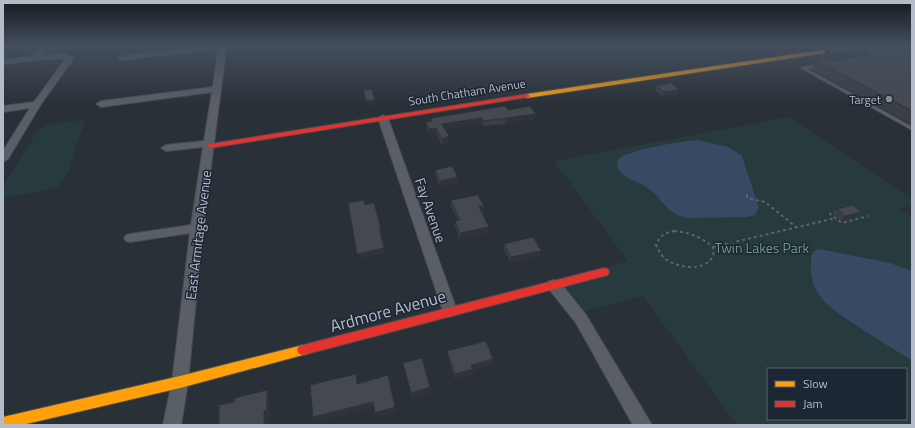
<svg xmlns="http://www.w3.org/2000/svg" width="915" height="428" font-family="'Titillium Web',sans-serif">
	<rect width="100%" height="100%" fill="#2a3038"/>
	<path fill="#273a3e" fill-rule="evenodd" d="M789 117 912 199V206L900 209 912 217V425H737L643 296 583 312 556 279 628 261 554 161ZM768 369H906V419H768Z
		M82 120 86 122 76 145 70 168 63 181 57 187 43 191 3 198V186L38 130 46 125Z"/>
	<path fill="#384963" d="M902 46 912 50V66L880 51V49Z
		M697 140 728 147 742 156 759 208 755 215 748 217 689 218C664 214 665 200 648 188 639 181 625 180 619 170 617 167 616 162 619 159 626 150 684 141 697 140Z
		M819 249 890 263 912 271V360C894 350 879 340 862 329 836 312 808 298 811 263 811 256 811 251 819 249Z"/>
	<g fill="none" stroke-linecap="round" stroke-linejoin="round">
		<g stroke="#484c53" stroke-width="2">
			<path id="lane" d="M59 45H65L55 49 42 51 40 50Z
				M808 45H813L825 52 822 53Z
				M819 45H824L834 50 831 51Z
				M860 45H862L887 57 884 58 860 47Z
				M821 64 823 65 822 66 807 69 912 127V130L801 68 803 67Z"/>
		</g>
		<g stroke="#484c53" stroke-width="2">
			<path id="street" d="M41 45H49L42 55 64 54 74 58 41 104 8 159 3 162V151L30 108 3 112V106L34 102 65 59H47L3 64V60L33 56Z
				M218 45H241L237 47 226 48V50L203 228 188 382 181 425H163L172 382 190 233 130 242 126 241 124 238 126 235 130 234 191 225 203 147 166 151 161 148 166 145 204 141 212 92 101 107 96 104 101 101 213 87 218 49 122 60 118 58 122 56Z
				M851 45H870L866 47 832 52 828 50 832 48Z
				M383 115 388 118 457 311 455 315 450 317 445 315 443 311 378 118Z
				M554 280 559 281 586 315 652 425H633L576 323 549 289 547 285 549 281Z"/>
		</g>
		<g stroke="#484c53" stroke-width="2">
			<path id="slow" d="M823 50 825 51V53L527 98 524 96 527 94Z
				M303 345 307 346 309 350 307 354 303 355 180 388 22 425H3V417L180 376Z"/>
		</g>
		<g stroke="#484c53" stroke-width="2">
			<path id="jam" d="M527 94 530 96 529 97 210 148 206 146 210 144Z
				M604 268 608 269 609 272 608 275 303 355 299 354 297 350 299 346 303 345Z"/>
		</g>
		<path stroke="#5d636a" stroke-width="1.5" stroke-dasharray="2 2" stroke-linecap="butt" d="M747 194V196"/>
		<path stroke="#5d636a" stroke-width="2" stroke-dasharray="3 3" stroke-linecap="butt" d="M747 195V198L765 202 796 227
			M837 212 830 214 842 223 868 216
			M674 231C689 232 701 237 713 247 713 250 714 254 713 256 706 272 678 268 667 260 661 256 659 251 656 245 660 236 664 233 674 231Z
			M713 247 836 218"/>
		<use href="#lane" fill="#5a5e66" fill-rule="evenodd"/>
		<use href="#street" fill="#5a5e66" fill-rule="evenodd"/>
		<use href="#slow" fill="#ff9f0a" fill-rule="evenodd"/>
		<use href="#jam" fill="#e5322d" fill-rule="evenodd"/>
	</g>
	<path fill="#3a3f45" d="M838 60 912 63V125L812 70 817 61 837 62Z
		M656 86 678 95 663 97 655 91Z
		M363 90 375 100 376 105 367 106 364 95Z
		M508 110 535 119 505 124 483 126 482 123 445 129 449 136V141L442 145 436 133 429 134 426 127V122L431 121V118Z
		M435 170 458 183 440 186 435 175Z
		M451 200 484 211 481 212 488 233 460 239 455 226V221L458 220 451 206Z
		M837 209 861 212 857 217 841 221 833 215Z
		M504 244 540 256 511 263 504 249Z
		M447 351 493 359 492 364 473 370V374L455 379 448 357Z
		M403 363 431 393 412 398 404 368Z"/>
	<path fill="#303338" d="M680 90 678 95 663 97 664 92Z
		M375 100 376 105 367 106 366 101Z
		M536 114 535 119 505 124 506 118Z
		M482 118V123L442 129V124Z
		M436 128V133L429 134V129Z
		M449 136V141L442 145V139Z
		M458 177V183L440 186V181Z
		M484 206V211L478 212 479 207Z
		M861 212 857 217 841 221 845 216Z
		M489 227 488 233 460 239V233Z
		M379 228H381L382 234H380Z
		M384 248 385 254 358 259 357 254Z
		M541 251 540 256 511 263V257Z
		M493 359 492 364 473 370V374L455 379V374L471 365Z
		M430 387 431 393 412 398 411 393Z
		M267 390 270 396V415L267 416V425H264V411Z
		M373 402 374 407 315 422 313 417Z
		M395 407 396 412 376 418 375 413Z"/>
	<path fill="#444950" stroke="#303338" d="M887 52 912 63V111L817 61 823 59 838 62V60Z
		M671 83 680 90 664 92 656 86Z
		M372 89 375 100 366 101 363 90Z
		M505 106 508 110 530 106 536 114 506 118 483 121 482 118 442 124 449 136 442 139 436 128 429 129 426 122 432 121 431 118Z
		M452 166 458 177 440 181 435 170Z
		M478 195 484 206 479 207 489 227 460 233 455 221 460 220 451 200Z
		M364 200 365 205 374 203 381 228H379L384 248 357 254 348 203Z
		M853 205 861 212 845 216 837 209Z
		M533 237 541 251 511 257 504 244Z
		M486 341 493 359 471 365 473 369 455 374 447 351Z
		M422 358 430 387 411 393 403 363Z
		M356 374 357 384 388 375 395 407 375 413 373 402 313 417 310 385Z
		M267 390V410L264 411V425H219V405L234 402 235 398Z"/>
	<linearGradient id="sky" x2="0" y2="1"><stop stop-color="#171a1f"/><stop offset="0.43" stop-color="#444e5e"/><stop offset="1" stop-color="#444e5e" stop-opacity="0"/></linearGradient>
	<rect width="915" height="105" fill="url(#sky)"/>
	<circle fill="#848b96" stroke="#1d2633" stroke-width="1.5" cx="889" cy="99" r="4"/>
	<g text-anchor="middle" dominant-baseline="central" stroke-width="3" stroke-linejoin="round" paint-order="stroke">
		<g font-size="12" fill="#b4bcc9" stroke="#1d2633">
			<text transform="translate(467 92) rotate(-9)">South Chatham Avenue</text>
		</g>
		<g font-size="12" fill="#b4bcc9" stroke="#1d2633" text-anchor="end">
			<text x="881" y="99">Target</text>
		</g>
		<g font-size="14" fill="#b4bcc9" stroke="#1d2633">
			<text transform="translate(431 210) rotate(71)">Fay Avenue</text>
			<text transform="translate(198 235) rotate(-83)">East Armitage Avenue</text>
		</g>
		<g font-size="14" fill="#6b9a76" stroke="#1d2633">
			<text x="762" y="247">Twin Lakes Park</text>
		</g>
		<g font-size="17" fill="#b4bcc9" stroke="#1d2633">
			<text transform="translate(388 311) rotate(-15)">Ardmore Avenue</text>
		</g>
	</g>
	<rect width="915" height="428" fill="none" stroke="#b4bcc9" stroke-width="8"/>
	<rect x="767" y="368" width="140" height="52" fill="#1d2633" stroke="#59626f"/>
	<rect x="775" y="381" width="20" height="6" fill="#ff9f0a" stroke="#59626f"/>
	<text x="803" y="388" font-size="12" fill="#b4bcc9">Slow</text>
	<rect x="775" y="401" width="20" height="6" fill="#e5322d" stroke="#59626f"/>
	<text x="803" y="408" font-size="12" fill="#b4bcc9">Jam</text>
</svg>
